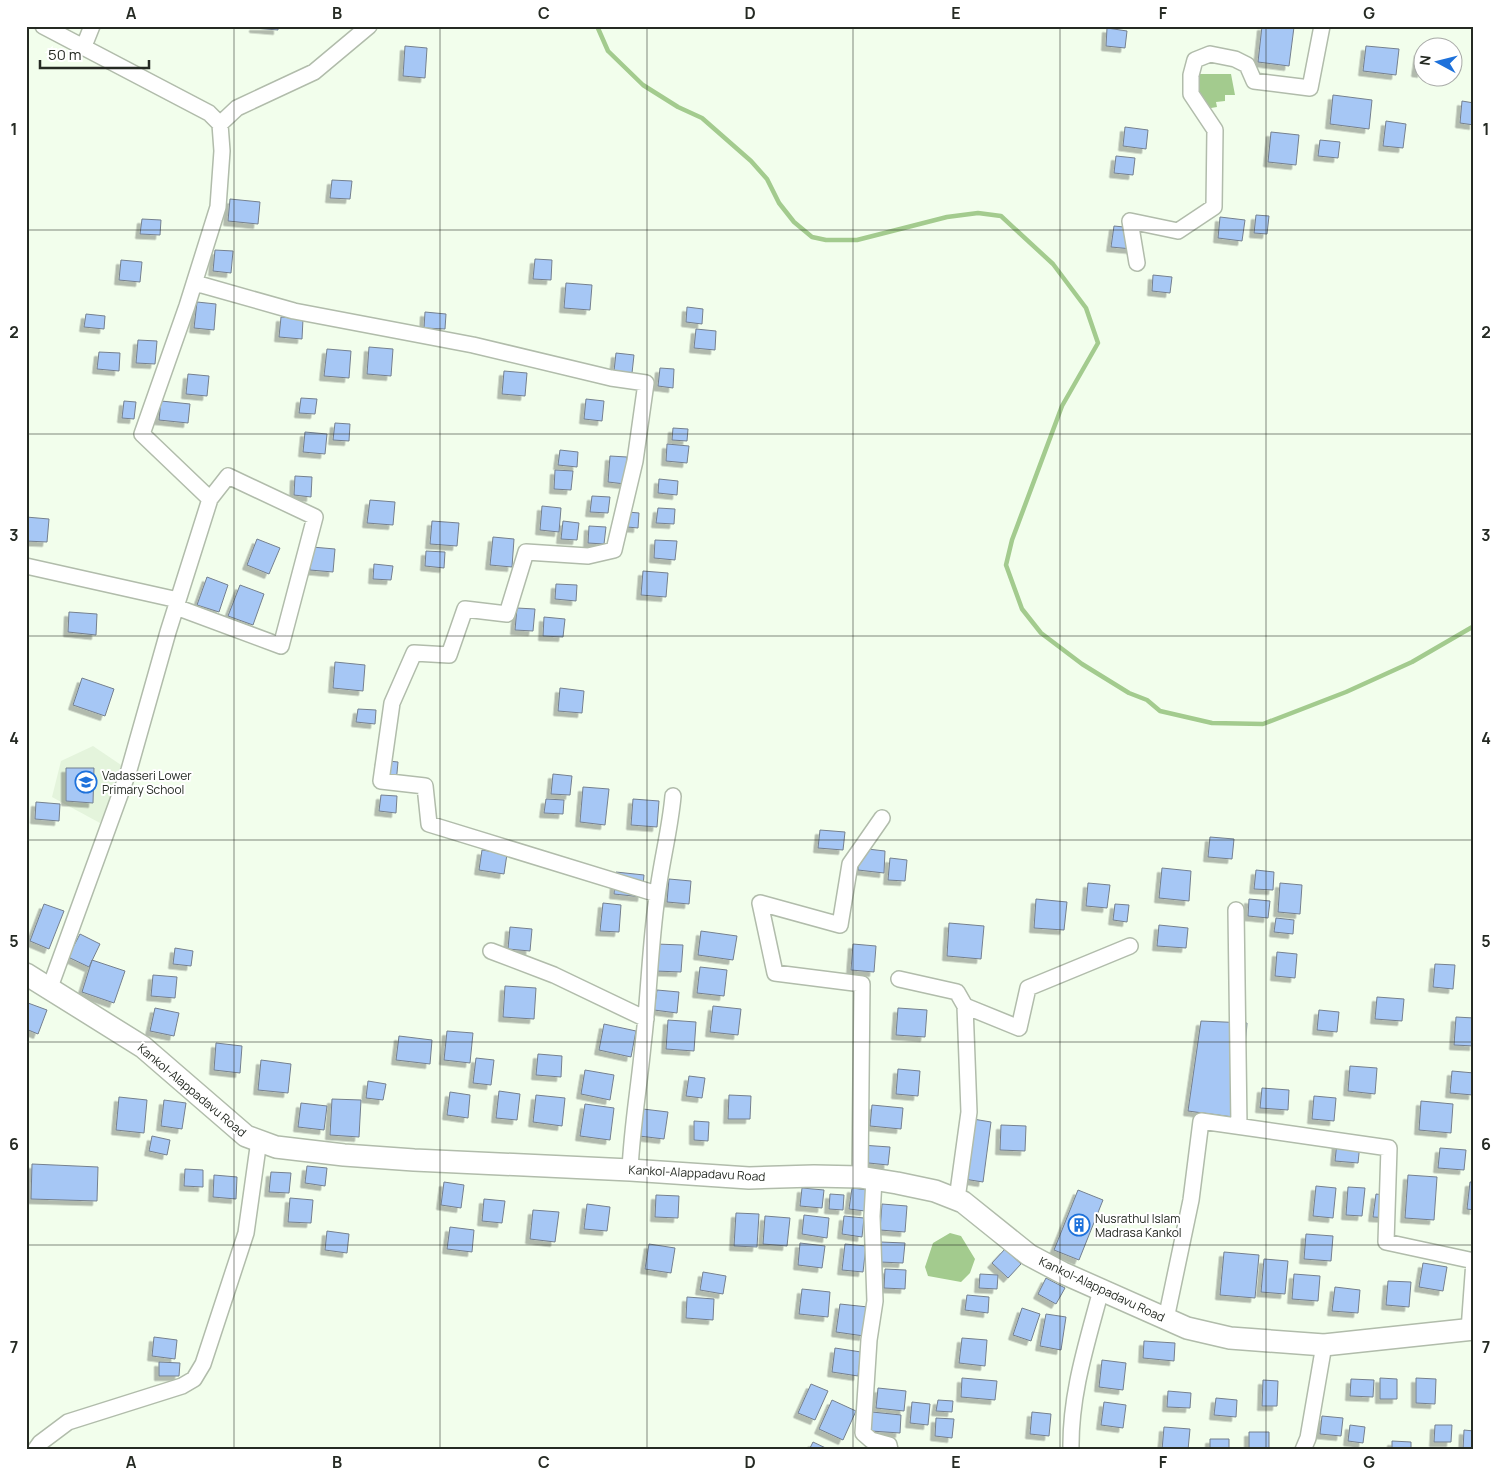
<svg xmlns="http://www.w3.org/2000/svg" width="1500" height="1476" font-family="Manrope,sans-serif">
	<defs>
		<filter id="shadow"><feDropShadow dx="-4.5" dy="4.5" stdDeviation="0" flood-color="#0004"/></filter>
	</defs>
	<rect width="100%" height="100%" fill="#f2feec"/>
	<path fill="#e4f4dc" d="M93 746 124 767 100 823 52 797 61 761Z"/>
	<path fill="#a3cb8e" d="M1198 74H1231L1235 95H1225V101L1216 102 1217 107 1205 109V99L1199 98Z
		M950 1233 961 1236 975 1259 970 1273 961 1282 928 1276 925 1267 933 1243Z"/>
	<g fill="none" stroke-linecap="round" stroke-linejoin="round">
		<path stroke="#a3cb8e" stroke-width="4.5" d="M597 26 608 51 643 85 678 107 702 118 751 161 767 179 779 203 794 222 812 237 826 240H857L947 217 978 213 1001 216 1053 264 1086 308 1098 343 1062 406 1012 540 1006 565 1022 609 1041 633 1082 664 1129 693 1147 700 1160 711 1212 723 1263 724 1346 692 1412 662 1474 626"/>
	</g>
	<path fill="#a6c7f5" stroke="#75808e" filter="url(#shadow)" d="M254 26H278V30L254 28Z
		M1262 26 1294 27 1289 66 1258 62Z
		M1107 28 1127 31 1125 48 1106 46Z
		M405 46 427 48 425 78 403 76Z
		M1366 46 1399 49 1396 75 1363 71Z
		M1419 51H1422V73L1416 72Z
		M1333 95 1372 100 1369 129 1330 124Z
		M1462 101 1474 103V125L1460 123Z
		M1386 121 1406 124 1403 148 1383 146Z
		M1125 127 1148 130 1146 149 1123 146Z
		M1271 132 1299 135 1296 165 1268 162Z
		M1320 140 1340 142 1338 158 1318 156Z
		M1116 156 1135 158 1133 175 1114 173Z
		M332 180 352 181 350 199 330 198Z
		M230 199 260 202 258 224 228 221Z
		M1256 215 1269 216 1267 234 1254 233Z
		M1220 217 1245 220 1242 241 1218 238Z
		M142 219 161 220 160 235 140 234Z
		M1114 226 1134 228 1132 249 1111 247Z
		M215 250 233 251 231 273 213 271Z
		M535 259 552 260 551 280 533 279Z
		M121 260 142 262 140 282 119 280Z
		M1153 275 1172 277 1170 293 1152 291Z
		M566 283 592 285 590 310 564 308Z
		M197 302 216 304 214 330 194 328Z
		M687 307 703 309 702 324 686 322Z
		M425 312 446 314 445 329 424 328Z
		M86 314 105 316 104 329 84 327Z
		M281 317 303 319 302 339 279 337Z
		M696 329 716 331 715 350 694 348Z
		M138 340 157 341 155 364 136 363Z
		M369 347 393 349 391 376 367 374Z
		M327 349 351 351 349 378 324 376Z
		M99 352 120 353 119 371 97 369Z
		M616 353 634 355 632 373 614 371Z
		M660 368 674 369 673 388 658 386Z
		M504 371 527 373 525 396 502 394Z
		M188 374 209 376 207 396 186 394Z
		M301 398 317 399 315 414 299 413Z
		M586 399 604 401 602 421 584 419Z
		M124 401 136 402 134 419 122 418Z
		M161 401 190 404 188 423 159 420Z
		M335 423 350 424 349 441 333 440Z
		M673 428 688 429 687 441 672 440Z
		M305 432 327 434 325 454 303 452Z
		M667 444 689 446 687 463 666 461Z
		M560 450 578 452 577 467 558 465Z
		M610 456 627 457 625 484 608 482Z
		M555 470 573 471 571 490 554 489Z
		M295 476 312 477 311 497 294 495Z
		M659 479 678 481 677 495 658 493Z
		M592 496 610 497 608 513 590 512Z
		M370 500 395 502 393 525 367 523Z
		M542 506 561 508 559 532 540 530Z
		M658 508 675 509 674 524 656 523Z
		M628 512 639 513 638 528 627 527Z
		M26 517 49 519 47 542 26 541Z
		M432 521 459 523 457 546 430 544Z
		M563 521 579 523 577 540 561 539Z
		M589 526 606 527 604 544 588 543Z
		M493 537 514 539 512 567 490 565Z
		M257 539 280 548 269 574 247 565Z
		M655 540 677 541 675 560 654 558Z
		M312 547 335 549 333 572 310 570Z
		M426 551 445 552 444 568 425 566Z
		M374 564 393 566 391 580 373 579Z
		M643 571 668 573 666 597 641 595Z
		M207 577 228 585 219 612 197 605Z
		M556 584 577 585 576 601 555 599Z
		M240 585 264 594 253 625 228 616Z
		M517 608 535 609 533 631 515 630Z
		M69 612 97 614 96 635 68 632Z
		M544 617 565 619 563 637 543 636Z
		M335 662 365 665 363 691 333 688Z
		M82 678 114 689 105 716 73 705Z
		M560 688 584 691 582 713 558 711Z
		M358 709 376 710 375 724 356 722Z
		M379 760 398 762 396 784Z
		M66 768H94L93 803 66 801Z
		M553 774 572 776 570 795 551 794Z
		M583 787 609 789 605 825 580 822Z
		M381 795 397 796 396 813 379 811Z
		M546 799 564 800 563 814 544 813Z
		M633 799 659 801 657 827 631 825Z
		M36 802 60 804 59 821 35 819Z
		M820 830 845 832 843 850 818 848Z
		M1210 837 1234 839 1232 859 1208 857Z
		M859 848 885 851 884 873 858 870Z
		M482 850 507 854 504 874 479 870Z
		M890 858 907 860 905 881 888 880Z
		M1162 868 1191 871 1189 901 1159 898Z
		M1256 870 1274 872 1273 890 1254 889Z
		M616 872 644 875 642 897 614 894Z
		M669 879 691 881 689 904 667 902Z
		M1088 883 1110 885 1107 908 1086 906Z
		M1280 883 1302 885 1300 914 1278 912Z
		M1036 899 1067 902 1064 930 1034 928Z
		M1249 899 1270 901 1268 918 1248 916Z
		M603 903 621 905 619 932 600 931Z
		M44 904 64 911 49 949 30 941Z
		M1115 904 1129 905 1127 922 1113 920Z
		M1276 918 1294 920 1293 934 1274 932Z
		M949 923 984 926 981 959 947 956Z
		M1159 925 1188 928 1186 948 1157 946Z
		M510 927 532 929 530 951 508 949Z
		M701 931 737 936 733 960 698 955Z
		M80 934 100 944 89 967 68 957Z
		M656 944 683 945 681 972 655 971Z
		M853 944 876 946 874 972 851 970Z
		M175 948 193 951 191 966 173 964Z
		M1277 952 1297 954 1295 978 1275 976Z
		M92 960 125 971 114 1003 82 992Z
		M1435 964 1455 965 1453 989 1433 987Z
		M700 967 727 970 724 996 697 993Z
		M153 975 177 977 175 998 151 996Z
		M505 986 536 988 534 1019 503 1017Z
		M657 990 679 992 677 1013 654 1010Z
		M1377 997 1404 999 1402 1021 1375 1019Z
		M28 1003 47 1010 38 1034 26 1029Z
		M713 1006 741 1009 738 1035 710 1032Z
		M155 1008 179 1013 174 1036 150 1031Z
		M898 1008 927 1010 925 1037 896 1035Z
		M1319 1010 1339 1012 1337 1032 1317 1030Z
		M1456 1017 1474 1018V1046L1454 1045Z
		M668 1020 696 1022 694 1051 666 1049Z
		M1201 1021 1247 1023 1240 1118 1188 1111Z
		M604 1024 636 1031 631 1057 599 1050Z
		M447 1031 473 1033 470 1063 444 1060Z
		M399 1036 432 1040 430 1064 396 1060Z
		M216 1043 242 1046 240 1073 214 1070Z
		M538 1054 562 1056 561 1077 536 1075Z
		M476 1058 494 1060 491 1085 473 1083Z
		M261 1060 291 1064 288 1093 258 1090Z
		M1350 1066 1377 1068 1375 1094 1348 1091Z
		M898 1069 920 1071 918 1096 896 1094Z
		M585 1070 614 1075 610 1100 581 1094Z
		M1452 1071 1474 1073 1473 1095 1450 1093Z
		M689 1076 705 1078 702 1098 686 1096Z
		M368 1081 386 1084 383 1100 366 1098Z
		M1262 1088 1289 1090 1288 1110 1260 1108Z
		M499 1091 520 1094 517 1120 496 1118Z
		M450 1092 470 1095 468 1118 447 1115Z
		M536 1095 565 1098 562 1126 533 1122Z
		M729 1095 751 1096 750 1119H728Z
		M1314 1096 1336 1098 1334 1121 1312 1119Z
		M119 1097 147 1100 144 1133 116 1130Z
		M332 1099 361 1100 359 1137 330 1135Z
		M164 1100 186 1103 182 1129 161 1126Z
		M1421 1101 1453 1104 1451 1133 1419 1130Z
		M301 1103 327 1106 324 1130 298 1127Z
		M585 1104 614 1108 610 1140 580 1136Z
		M872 1105 903 1108 901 1129 870 1126Z
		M643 1109 668 1112 664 1139 639 1136Z
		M973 1119 991 1122 983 1182 964 1179Z
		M694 1121 709 1122 708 1141 694 1140Z
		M1001 1125 1026 1126 1025 1151 1000 1150Z
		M152 1136 170 1140 167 1155 149 1151Z
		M1337 1142 1360 1144 1358 1163 1335 1161Z
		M861 1145 890 1147 888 1165 859 1162Z
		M1440 1148 1466 1150 1464 1170 1438 1168Z
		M32 1164 98 1167 97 1201 31 1199Z
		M307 1166 327 1168 325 1186 305 1183Z
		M185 1169 203 1170V1187L184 1186Z
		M271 1172 291 1173 289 1193 269 1192Z
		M214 1175 237 1177 236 1199 213 1197Z
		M1408 1175 1437 1177 1434 1220 1405 1218Z
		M444 1182 464 1185 461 1208 441 1205Z
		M1470 1182H1474V1210L1467 1209Z
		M1316 1186 1336 1188 1333 1218 1313 1216Z
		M1348 1187 1365 1188 1362 1216 1346 1215Z
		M802 1188 824 1190 822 1208 800 1206Z
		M852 1188 868 1190 865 1211 849 1209Z
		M1078 1190 1103 1200 1079 1260 1054 1250Z
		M830 1194 844 1195 843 1210 829 1209Z
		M1376 1194 1393 1196 1391 1218 1373 1217Z
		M656 1195 679 1196 678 1218 655 1217Z
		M290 1198 313 1200 311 1223 288 1222Z
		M484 1199 505 1201 502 1223 482 1221Z
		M587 1204 610 1207 607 1231 584 1229Z
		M882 1204 907 1206 905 1232 880 1230Z
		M533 1210 559 1212 555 1242 530 1239Z
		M736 1213 759 1214 757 1247 734 1246Z
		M804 1215 829 1218 827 1238 802 1234Z
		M765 1216 790 1218 787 1246 763 1244Z
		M844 1216 864 1218 862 1237 842 1234Z
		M450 1227 474 1230 472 1252 447 1249Z
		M327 1231 349 1234 347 1253 325 1250Z
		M1306 1234 1333 1236 1331 1261 1304 1259Z
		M881 1242 905 1243 903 1263 880 1262Z
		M800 1243 825 1246 822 1268 798 1265Z
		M649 1244 675 1248 671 1273 645 1269Z
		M845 1244 866 1246 863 1272 842 1270Z
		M1005 1249 1021 1264 1008 1278 992 1263Z
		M1224 1252 1259 1255 1255 1298 1220 1295Z
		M1264 1259 1288 1261 1285 1294 1261 1292Z
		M1423 1263 1447 1267 1443 1291 1419 1287Z
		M885 1269 906 1270 905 1289 884 1288Z
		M703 1272 726 1276 723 1294 700 1290Z
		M980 1274 998 1275 997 1289 979 1288Z
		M1294 1274 1320 1276 1318 1301 1292 1299Z
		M1046 1278 1065 1288 1056 1304 1038 1294Z
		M1388 1281 1411 1282 1409 1307 1386 1305Z
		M1335 1287 1360 1290 1358 1313 1332 1311Z
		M802 1289 830 1292 828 1317 799 1314Z
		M967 1295 989 1297 988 1313 965 1310Z
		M687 1297 714 1299 713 1320 686 1318Z
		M840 1304 868 1307 864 1336 836 1332Z
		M1022 1308 1040 1314 1031 1341 1013 1335Z
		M1046 1314 1066 1317 1061 1350 1040 1346Z
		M154 1337 177 1340 175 1359 152 1356Z
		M962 1338 987 1340 985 1366 959 1363Z
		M1144 1341 1175 1343 1174 1361 1143 1358Z
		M835 1348 861 1352 858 1376 832 1372Z
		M1102 1360 1126 1363 1123 1390 1099 1387Z
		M159 1362 180 1363 179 1376H159Z
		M962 1378 997 1381 995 1400 961 1397Z
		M1380 1378 1397 1379V1399H1380Z
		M1416 1378 1436 1379 1435 1404 1416 1403Z
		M1351 1379 1374 1380 1373 1397 1350 1396Z
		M1263 1380 1278 1381 1277 1406H1262Z
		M811 1384 828 1391 815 1420 798 1413Z
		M878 1388 906 1391 904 1411 876 1408Z
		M1168 1391 1191 1393 1190 1408 1167 1407Z
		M1216 1398 1237 1400 1236 1417 1214 1415Z
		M832 1400 856 1411 843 1440 819 1429Z
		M938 1400 953 1401 952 1412 936 1411Z
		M912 1402 930 1404 928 1425 910 1423Z
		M1104 1402 1126 1405 1123 1428 1101 1425Z
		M872 1412 901 1415 900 1433 871 1431Z
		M1032 1412 1051 1414 1049 1436 1030 1434Z
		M1322 1416 1343 1418 1341 1436 1320 1434Z
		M936 1418 954 1419 952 1438 935 1436Z
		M1350 1425 1365 1427 1363 1443 1348 1441Z
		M1435 1425H1452L1451 1442H1434Z
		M1164 1427 1190 1429 1188 1450H1162Z
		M1464 1430 1474 1431V1450H1463Z
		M1249 1432H1269V1450H1249Z
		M1210 1439H1229V1450H1210Z
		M1392 1441 1411 1442V1450H1392Z
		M813 1442 830 1450H809Z"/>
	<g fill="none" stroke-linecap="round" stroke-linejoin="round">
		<g stroke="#b1bcab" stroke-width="18">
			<path id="minor" d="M43 26 209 113 220 124 222 151 218 207 187 306 142 434 210 499 168 632 129 770 49 990
				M84 46 92 26
				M220 124 237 108 314 72 369 26
				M1137 263 1130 221 1178 231 1214 207 1215 130 1191 94V75L1195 60 1210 54 1235 59 1247 65 1254 81 1310 88 1322 26
				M195 283 294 311 473 345 611 378 646 383 635 461 614 550 588 556 526 552 507 614 465 609 449 655 414 653 392 703 381 781 425 786 429 824 657 894
				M26 566 178 600
				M176 607 281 646 315 517 228 476 210 499
				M1236 910 1239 1126
				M491 951 554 975 646 1019
				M899 979 957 992 965 1006 969 1112 957 1199
				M965 1006 1019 1028 1028 988 1130 946
				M630 1170C632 1126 639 1088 643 1045 649 996 650 946 657 897 661 863 670 830 673 796
				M860 1177 862 984 775 973 760 903 840 925 850 864 882 818
				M874 1179 872 1216 875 1301 869 1340 863 1433 871 1440 889 1445 890 1450
				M1166 1319 1191 1200 1201 1121 1389 1148 1386 1242 1474 1261 1469 1330
				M35 1450 40 1443 68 1422 182 1386 194 1379 203 1364 246 1233 259 1140
				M1071 1450C1070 1394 1087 1343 1101 1290
				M1303 1450 1308 1438 1324 1345"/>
		</g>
		<g stroke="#b1bcab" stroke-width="24">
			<path id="secondary" d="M26 974 143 1047 246 1136 276 1147 344 1155 414 1160 630 1170 749 1178 814 1176 860 1177 897 1183 935 1191 963 1202 1029 1255 1063 1273 1187 1328 1230 1338 1324 1345 1474 1329"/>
		</g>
		<use href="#minor" stroke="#fff" stroke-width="15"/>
		<use href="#secondary" stroke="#fff" stroke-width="21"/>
	</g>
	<path fill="none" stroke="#252a23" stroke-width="1" stroke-opacity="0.55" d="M234 26V1450M440 26V1450M647 26V1450M853 26V1450M1060 26V1450M1266 26V1450M26 230H1474M26 434H1474M26 636H1474M26 840H1474M26 1042H1474M26 1245H1474"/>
	<defs>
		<g id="school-ring" transform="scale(1.125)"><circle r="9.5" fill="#fff" stroke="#1d71db" stroke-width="1.5"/><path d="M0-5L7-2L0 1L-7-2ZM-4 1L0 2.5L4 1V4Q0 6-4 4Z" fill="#1d71db"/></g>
		<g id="building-ring" transform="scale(1.125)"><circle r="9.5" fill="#fff" stroke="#1d71db" stroke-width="1.5"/><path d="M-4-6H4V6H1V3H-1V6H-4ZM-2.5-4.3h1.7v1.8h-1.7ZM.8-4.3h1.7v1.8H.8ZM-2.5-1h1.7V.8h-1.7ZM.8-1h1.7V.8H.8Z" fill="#1d71db"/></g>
	</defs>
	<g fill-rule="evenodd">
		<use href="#school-ring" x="86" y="782"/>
		<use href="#building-ring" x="1079" y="1225"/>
	</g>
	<g text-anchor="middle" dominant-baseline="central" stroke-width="4" stroke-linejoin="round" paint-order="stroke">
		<g font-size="12" fill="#252a23" stroke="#fff" text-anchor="start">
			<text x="102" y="775">Vadasseri Lower<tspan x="102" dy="14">Primary School</tspan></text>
			<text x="1095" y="1218">Nusrathul Islam<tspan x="1095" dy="14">Madrasa Kankol</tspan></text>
		</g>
		<g font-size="12" fill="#252a23" stroke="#fff">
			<text transform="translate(192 1090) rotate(40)">Kankol-Alappadavu Road</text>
			<text transform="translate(697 1173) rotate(3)">Kankol-Alappadavu Road</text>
			<text transform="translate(1102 1289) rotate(25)">Kankol-Alappadavu Road</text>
		</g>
	</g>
	<rect width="1500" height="1476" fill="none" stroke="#ffffff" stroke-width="55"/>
	<g transform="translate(1438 62) rotate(277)"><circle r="24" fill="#ffffff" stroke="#a8aaa7"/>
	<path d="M0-4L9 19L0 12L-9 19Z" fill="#1d71db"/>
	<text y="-8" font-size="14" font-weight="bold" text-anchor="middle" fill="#252a23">N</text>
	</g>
	<path d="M40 60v8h109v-8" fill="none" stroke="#252a23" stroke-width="2.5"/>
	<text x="48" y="60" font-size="15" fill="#252a23" stroke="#ffffff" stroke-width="4" paint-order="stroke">50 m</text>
	<rect x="28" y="28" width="1444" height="1420" fill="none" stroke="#252a23" stroke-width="2"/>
	<g font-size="16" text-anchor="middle" font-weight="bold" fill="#252a23">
		<text x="131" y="19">A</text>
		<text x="337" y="19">B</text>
		<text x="544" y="19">C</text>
		<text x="750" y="19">D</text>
		<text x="956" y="19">E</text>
		<text x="1163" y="19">F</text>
		<text x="1369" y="19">G</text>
		<text x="14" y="135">1</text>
		<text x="1486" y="135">1</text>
		<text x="14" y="338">2</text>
		<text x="1486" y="338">2</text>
		<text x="14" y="541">3</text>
		<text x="1486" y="541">3</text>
		<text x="14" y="744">4</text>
		<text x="1486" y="744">4</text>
		<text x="14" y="947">5</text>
		<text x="1486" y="947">5</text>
		<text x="14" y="1150">6</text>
		<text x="1486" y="1150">6</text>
		<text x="14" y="1353">7</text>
		<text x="1486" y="1353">7</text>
		<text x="131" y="1468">A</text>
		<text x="337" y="1468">B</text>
		<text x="544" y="1468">C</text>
		<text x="750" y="1468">D</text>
		<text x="956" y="1468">E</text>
		<text x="1163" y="1468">F</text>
		<text x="1369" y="1468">G</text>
	</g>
</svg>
